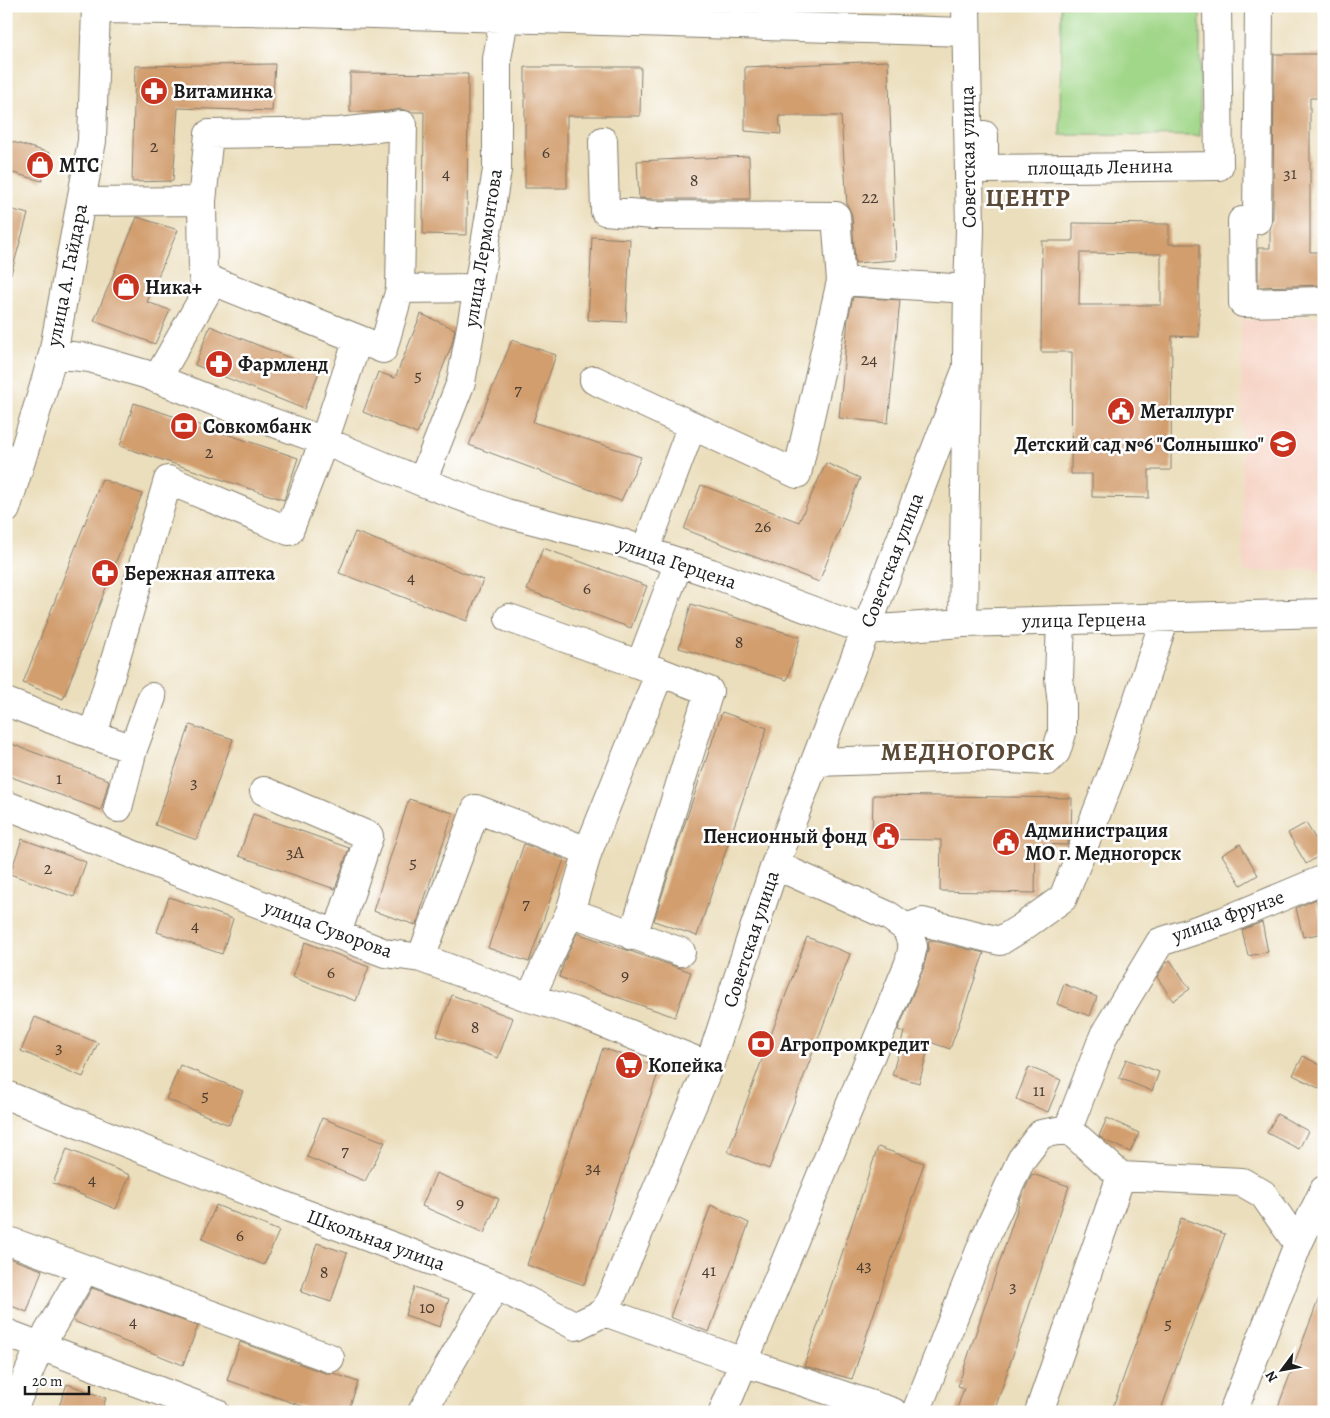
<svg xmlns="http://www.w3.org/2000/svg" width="1330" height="1418" font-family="Alegreya,serif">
	<rect width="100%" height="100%" fill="#fff"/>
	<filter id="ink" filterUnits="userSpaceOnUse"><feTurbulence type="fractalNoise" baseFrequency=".02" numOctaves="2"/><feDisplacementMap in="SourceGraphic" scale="10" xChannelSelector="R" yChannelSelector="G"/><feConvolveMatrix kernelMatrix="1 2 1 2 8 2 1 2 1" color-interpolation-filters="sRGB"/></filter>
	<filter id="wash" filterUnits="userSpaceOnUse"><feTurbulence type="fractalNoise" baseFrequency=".0096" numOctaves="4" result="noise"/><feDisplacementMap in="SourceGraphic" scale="20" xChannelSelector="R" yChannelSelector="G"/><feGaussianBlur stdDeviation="1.12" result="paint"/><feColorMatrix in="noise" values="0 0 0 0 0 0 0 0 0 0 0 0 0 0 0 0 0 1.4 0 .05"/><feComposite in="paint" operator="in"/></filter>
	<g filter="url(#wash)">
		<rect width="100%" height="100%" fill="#ebdebc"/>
		<path fill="#f6d2c3" d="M1324 317V569L1243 572 1241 320Z
			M6 388 18 391 6 429Z"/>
		<path fill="#a1d789" stroke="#5e7a52" d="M1061 6H1200V136L1060 135Z"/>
		<g id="blocks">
			<path fill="#d29e6e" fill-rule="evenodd" d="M1274 54H1324V98H1310V252H1324V285L1258 287V248H1270V229L1273 220Z
				M888 61 896 260 855 263 852 215 849 208 847 205 841 116H779L781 134 745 131V67Z
				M275 64 272 111 178 108 173 181 132 182 135 66Z
				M525 67H641L640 116H567V188H525Z
				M350 73 468 74 467 235 423 234 424 112H411L401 109 380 112H350Z
				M6 140 50 153 42 181 6 171Z
				M749 156 750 199H654L639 198 637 161Z
				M6 208 28 214 11 274 6 273Z
				M137 217 178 230 147 302 170 310 155 344 94 321Z
				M1073 223 1169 224V244H1199V337L1172 336 1171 470H1149V498L1092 497V474H1071L1072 352H1041L1042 241H1073ZM1080 253 1161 254V305H1079Z
				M592 237 630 239 626 322 588 320Z
				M853 297 900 300 888 423 839 418 848 319Z
				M421 314 455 329 452 344 417 434 363 412 378 372 395 378Z
				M210 326 320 370 304 409 195 365Z
				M512 340 556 355 533 422 641 457 621 501 469 445Z
				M134 403 298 458 284 500 120 446Z
				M826 463 860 478 819 582 684 529 701 485 799 522Z
				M102 479 142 494 63 699 23 683Z
				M355 532 483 580 467 621 339 573Z
				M543 548 647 586 631 628 527 590Z
				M691 604 800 637 787 680 679 648Z
				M722 712 767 728 697 936 654 921 677 847Z
				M190 725 233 739 197 840 155 825Z
				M6 742 109 780 101 810 6 775Z
				M873 795 1072 798 1071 835 1067 845 1036 844 1035 893 940 891 941 840 872 839Z
				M409 799 453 813 416 925 373 911Z
				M253 814 349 848 335 889 239 856Z
				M1306 823 1324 853 1306 864 1288 833Z
				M22 839 86 862 74 897 10 874Z
				M524 844 564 859 529 962 488 948Z
				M1240 844 1258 875 1241 885 1222 855Z
				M169 897 233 919 222 954 157 932Z
				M1316 899 1324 933 1303 937 1296 908Z
				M1262 922 1268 952 1248 956 1242 930Z
				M577 933 691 972 675 1017 559 977 565 960Z
				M807 937 850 954 769 1169 728 1152Z
				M929 940 984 953 950 1049 930 1042 919 1083 892 1075 904 1032 898 1030 923 969 928 950Z
				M305 942 369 967 356 1001 292 977Z
				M1170 960 1190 989 1173 1001 1157 977 1166 963Z
				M1064 984 1097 997 1090 1016 1057 1004Z
				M452 995 513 1018 498 1058 437 1036Z
				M35 1017 98 1043 83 1077 21 1051Z
				M603 1048 660 1068 584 1285 527 1265Z
				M1303 1056 1324 1067V1091L1293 1075Z
				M1126 1059 1159 1072 1152 1091 1119 1078Z
				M180 1065 243 1091 229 1125 166 1099Z
				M1029 1067 1061 1080 1048 1112 1016 1099Z
				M1277 1114 1308 1131 1299 1149 1267 1133Z
				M322 1118 385 1142 365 1181 307 1157Z
				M1107 1118 1139 1133 1130 1152 1104 1140 1099 1136Z
				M878 1147 924 1163 852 1379 804 1366Z
				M67 1149 130 1175 116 1209 53 1183Z
				M436 1173 499 1199 484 1233 422 1206Z
				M1032 1174 1069 1186 994 1412H956L964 1388 958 1386 1021 1198Z
				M216 1205 279 1231 264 1265 202 1239Z
				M711 1205 749 1223 709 1332 670 1317Z
				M1181 1218 1225 1234 1160 1412H1111Z
				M317 1243 347 1253 331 1302 301 1292Z
				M6 1257 42 1270 27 1312 6 1304Z
				M414 1287 449 1299 440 1327 405 1315Z
				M92 1288 198 1326 183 1365 73 1321Z
				M1322 1290 1324 1291V1412H1276Z
				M240 1342 325 1373H333L358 1382 348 1412H319L227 1380Z
				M67 1384 106 1398 101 1412H57Z"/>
		</g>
	</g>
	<g filter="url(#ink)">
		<use href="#blocks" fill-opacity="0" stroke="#847d6c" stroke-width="1"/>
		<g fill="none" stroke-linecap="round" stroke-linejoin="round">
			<g stroke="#847d6c" stroke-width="30">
				<path id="minor" d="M1259 6 1257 220 1242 221 1243 303 1324 301
					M96 9 306 12 966 32
					M984 135V169L1219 166 1217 6
					M603 141 605 211 653 215 836 216 841 281 968 289
					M81 202 202 201
					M400 289 403 125 339 132 209 134 202 201 203 277 383 349 400 289 478 288
					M53 354 90 358 145 374 211 400 324 441 422 482 506 513 622 543 645 551 711 573 865 630 963 623 1324 613
					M157 379 213 281
					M594 380 797 474 841 281
					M422 482 461 382 478 288 497 170V59L504 19V6
					M6 509 42 393 53 354 92 141 96 6
					M645 551 692 425
					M963 623 968 289 970 230 966 6
					M640 665 679 562
					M6 702 93 735 168 480 289 531 324 441 358 339
					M93 735 133 749 118 808
					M133 749 152 697
					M816 762 975 757 1047 761 1056 752 1062 733V705L1059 678 1061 620
					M264 791 369 836 337 934
					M6 805 385 953 421 958 530 998 573 1011 709 1066
					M570 912 681 952
					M906 928 923 922 1000 941 1021 928 1063 898 1116 764 1165 618
					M633 936 709 691 660 672
					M421 958 476 809 588 851 660 672 509 618
					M530 998 570 912 588 851
					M6 1095 290 1208 496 1285 576 1326 605 1312 743 1362 893 1412
					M1068 1129 1104 1035 1160 942 1224 921 1324 879
					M1068 1129 1121 1176 1242 1182 1263 1194 1298 1244
					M6 1240 330 1358
					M605 1312 709 1066 775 865 967 368
					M6 1333 215 1412
					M12 1412 40 1346 85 1269
					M422 1412 496 1285
					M723 1412 909 963 913 946 906 928 889 916 775 865
					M916 1412 985 1238 1021 1160 1041 1134 1068 1129
					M1039 1412 1121 1176
					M1233 1412 1298 1244 1324 1190"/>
			</g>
			<use href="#minor" stroke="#fff" stroke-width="28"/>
		</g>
	</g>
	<defs>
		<g id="pharmacy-disc" transform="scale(1.4375)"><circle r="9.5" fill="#c8321e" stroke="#fff"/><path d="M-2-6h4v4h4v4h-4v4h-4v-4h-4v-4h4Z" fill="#fff"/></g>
		<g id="shop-disc" transform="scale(1.4375)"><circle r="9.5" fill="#c8321e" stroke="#fff"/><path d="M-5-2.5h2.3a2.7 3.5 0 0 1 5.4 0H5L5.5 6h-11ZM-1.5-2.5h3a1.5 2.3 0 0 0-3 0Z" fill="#fff"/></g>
		<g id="civic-disc" transform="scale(1.4375)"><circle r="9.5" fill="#c8321e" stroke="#fff"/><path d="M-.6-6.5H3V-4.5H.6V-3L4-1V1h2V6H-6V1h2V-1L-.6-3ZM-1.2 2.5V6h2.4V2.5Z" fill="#fff"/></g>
		<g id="bank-disc" transform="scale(1.4375)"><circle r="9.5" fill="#c8321e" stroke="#fff"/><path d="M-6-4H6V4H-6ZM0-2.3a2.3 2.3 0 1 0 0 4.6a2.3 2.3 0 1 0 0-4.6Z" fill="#fff"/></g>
		<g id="school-disc" transform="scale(1.4375)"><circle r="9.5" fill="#c8321e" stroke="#fff"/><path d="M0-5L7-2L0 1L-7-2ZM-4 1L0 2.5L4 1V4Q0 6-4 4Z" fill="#fff"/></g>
		<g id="supermarket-disc" transform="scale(1.4375)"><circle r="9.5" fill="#c8321e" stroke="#fff"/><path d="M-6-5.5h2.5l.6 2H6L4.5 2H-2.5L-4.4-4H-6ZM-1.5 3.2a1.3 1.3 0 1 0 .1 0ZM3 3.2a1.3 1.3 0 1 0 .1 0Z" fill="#fff"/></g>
	</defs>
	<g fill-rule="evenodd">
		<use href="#pharmacy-disc" x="154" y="91"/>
		<use href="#shop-disc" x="40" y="165"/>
		<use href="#shop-disc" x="126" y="287"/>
		<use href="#pharmacy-disc" x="219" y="364"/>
		<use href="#civic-disc" x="1121" y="411"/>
		<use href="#bank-disc" x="184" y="426"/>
		<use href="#school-disc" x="1283" y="444"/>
		<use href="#pharmacy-disc" x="105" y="573"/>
		<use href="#civic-disc" x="886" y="836"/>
		<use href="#civic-disc" x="1006" y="842"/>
		<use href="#bank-disc" x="761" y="1044"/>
		<use href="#supermarket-disc" x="629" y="1065"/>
	</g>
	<g text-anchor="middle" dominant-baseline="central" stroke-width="5" stroke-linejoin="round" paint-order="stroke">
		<g font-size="18" fill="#4a3c30">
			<text x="154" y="146">2</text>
			<text x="546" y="152">6</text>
			<text x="446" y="173">4</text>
			<text x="1290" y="173">31</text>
			<text x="694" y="180">8</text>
			<text x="870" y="197">22</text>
			<text x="869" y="359">24</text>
			<text x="418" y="375">5</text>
			<text x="518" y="389">7</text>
			<text x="209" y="452">2</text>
			<text x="763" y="526">26</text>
			<text x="411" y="577">4</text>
			<text x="587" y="588">6</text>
			<text x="739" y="642">8</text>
			<text x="59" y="778">1</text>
			<text x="194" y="782">3</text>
			<text x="295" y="852">3А</text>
			<text x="413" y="862">5</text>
			<text x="48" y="868">2</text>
			<text x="526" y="903">7</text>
			<text x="195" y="925">4</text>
			<text x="331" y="972">6</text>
			<text x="625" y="975">9</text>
			<text x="475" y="1027">8</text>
			<text x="59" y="1047">3</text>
			<text x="1039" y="1090">11</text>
			<text x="205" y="1095">5</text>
			<text x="345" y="1150">7</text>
			<text x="593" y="1167">34</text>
			<text x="92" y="1179">4</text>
			<text x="460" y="1203">9</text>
			<text x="240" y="1235">6</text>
			<text x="864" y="1265">43</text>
			<text x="709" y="1270">41</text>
			<text x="324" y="1272">8</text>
			<text x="1013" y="1286">3</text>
			<text x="427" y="1307">10</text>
			<text x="133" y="1321">4</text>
			<text x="1168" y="1323">5</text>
		</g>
		<g font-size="20" font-weight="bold" fill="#1c1c1c" stroke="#fff" text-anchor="start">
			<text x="173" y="91">Витаминка</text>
			<text x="59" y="165">МТС</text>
			<text x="145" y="287">Ника+</text>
			<text x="238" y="364">Фармленд</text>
			<text x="1140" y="411">Металлург</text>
			<text x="203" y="426">Совкомбанк</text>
			<text x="1264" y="444" text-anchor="end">Детский сад №6 "Солнышко"</text>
			<text x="124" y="573">Бережная аптека</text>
			<text x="1025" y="830">Администрация<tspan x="1025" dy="23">МО г. Медногорск</tspan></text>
			<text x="867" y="836" text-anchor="end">Пенсионный фонд</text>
			<text x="780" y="1044">Агропромкредит</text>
			<text x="648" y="1065">Копейка</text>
		</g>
		<g font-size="20" fill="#1c1c1c" stroke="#fff">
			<text transform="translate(968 157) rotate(-91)">Советская улица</text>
			<text transform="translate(1100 167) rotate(-1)">площадь Ленина</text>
			<text transform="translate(483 248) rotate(-81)">улица Лермонтова</text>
			<text transform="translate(67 275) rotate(-79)">улица А. Гайдара</text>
			<text transform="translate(892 560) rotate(-69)">Советская улица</text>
			<text transform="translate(677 563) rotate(19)">улица Герцена</text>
			<text transform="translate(1084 620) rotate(-1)">улица Герцена</text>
			<text transform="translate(1228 916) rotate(-20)">улица Фрунзе</text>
			<text transform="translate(328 929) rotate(20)">улица Суворова</text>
			<text transform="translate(751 939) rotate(-72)">Советская улица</text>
			<text transform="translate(376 1240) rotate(20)">Школьная улица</text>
		</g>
		<g font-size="25" font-weight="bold" letter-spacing="1" fill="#5c4a39" stroke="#fff">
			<text x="1028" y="198">ЦЕНТР</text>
			<text x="968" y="752">МЕДНОГОРСК</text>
		</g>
	</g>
	<rect width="1330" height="1418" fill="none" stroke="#fff" stroke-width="25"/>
	<g transform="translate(1282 1370) rotate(238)" stroke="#ffffff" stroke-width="4" paint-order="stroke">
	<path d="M0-4L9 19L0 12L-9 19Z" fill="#1c1c1c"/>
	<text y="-8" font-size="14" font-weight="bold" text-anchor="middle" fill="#1c1c1c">N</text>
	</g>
	<path d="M25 1386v8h64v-8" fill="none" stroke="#1c1c1c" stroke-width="2.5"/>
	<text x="32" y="1386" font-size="15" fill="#1c1c1c" stroke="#ffffff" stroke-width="4" paint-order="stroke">20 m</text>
</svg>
